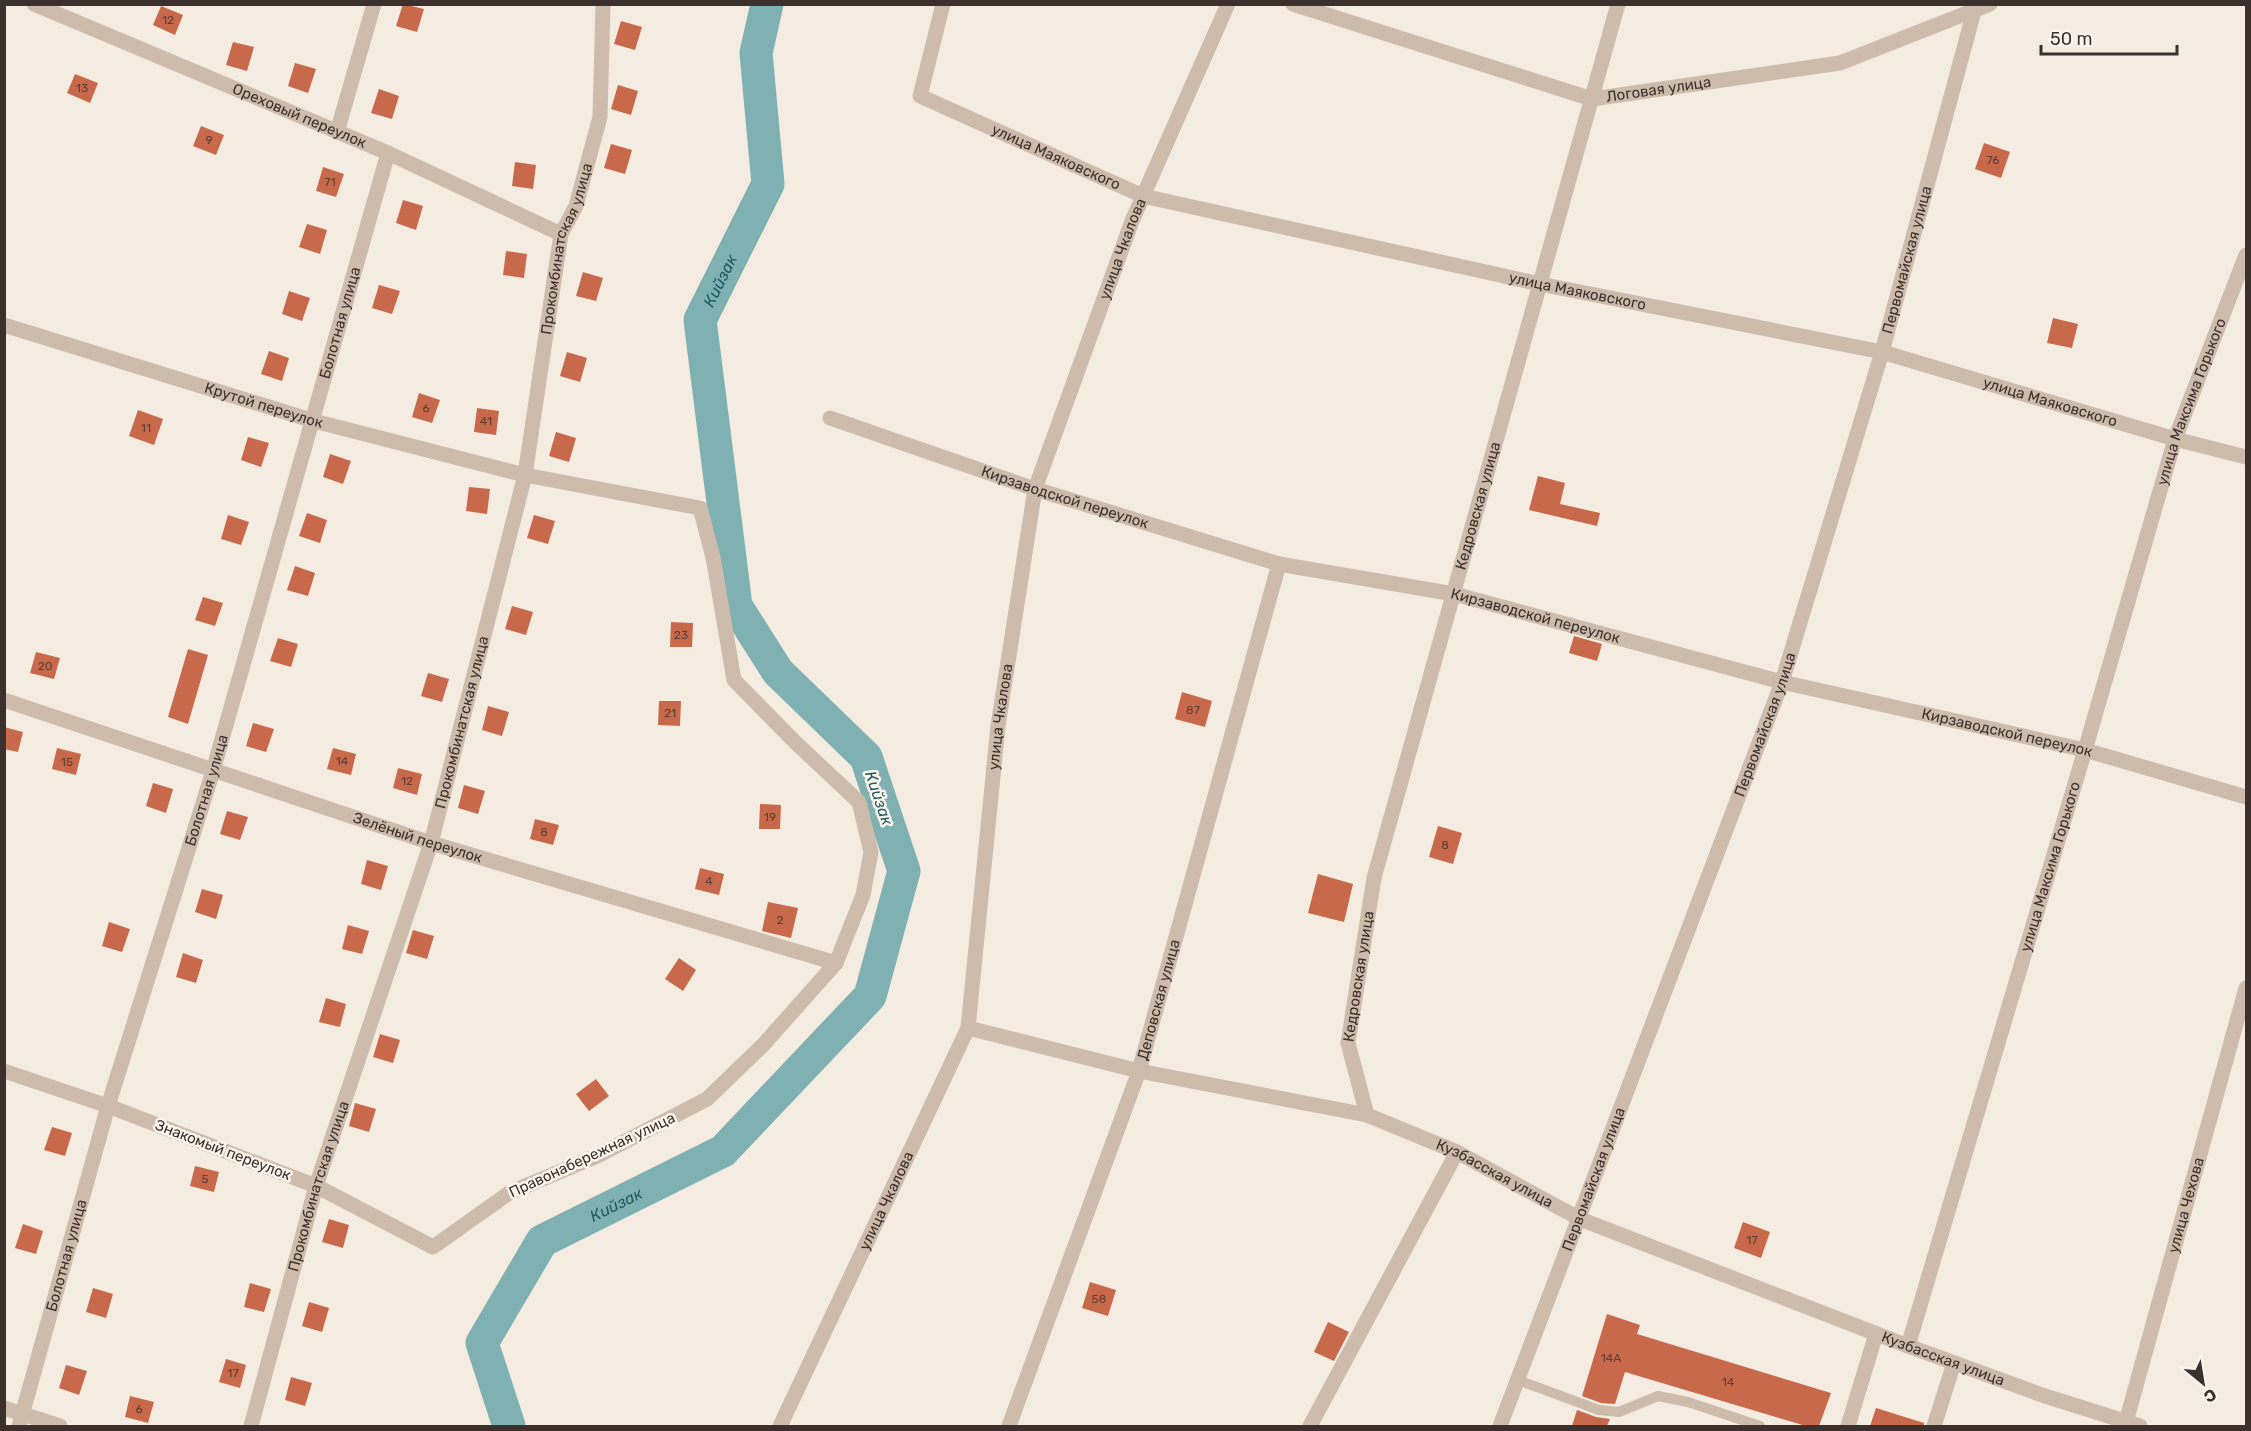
<svg xmlns="http://www.w3.org/2000/svg" width="2251" height="1431" font-family="Rubik,sans-serif">
	<rect width="100%" height="100%" fill="#f4ebe1"/>
	<g fill="none" stroke-linecap="round" stroke-linejoin="round">
		<path stroke="#7fb0b2" stroke-width="33" id="s1" d="M509 1426 482 1343 542 1241 723 1151 870 996 904 871 866 757 778 672 736 606 700 320 768 184 756 53 767 4"/>
	</g>
	<path fill="#c8694b" d="M403 4 424 9 417 32 396 26Z
		M161 6 183 15 175 35 153 25Z
		M621 21 642 27 635 50 614 44Z
		M233 42 254 47 247 71 226 65Z
		M295 63 316 69 308 93 288 86Z
		M75 74 98 83 90 103 67 93Z
		M618 85 638 91 631 115 611 109Z
		M379 89 399 96 392 119 371 113Z
		M201 126 224 135 216 155 193 146Z
		M1984 143 2010 152 2001 178 1975 169Z
		M611 144 632 150 625 174 604 168Z
		M515 162 536 165 533 189 512 186Z
		M323 167 344 174 336 197 316 191Z
		M403 200 423 206 416 230 396 223Z
		M307 224 327 230 320 254 299 247Z
		M506 251 527 254 524 278 503 275Z
		M583 272 603 278 596 301 576 296Z
		M379 285 400 291 392 314 372 308Z
		M289 291 310 298 302 321 282 314Z
		M2053 318 2078 324 2072 348 2047 343Z
		M269 351 289 358 282 381 261 374Z
		M567 352 587 358 580 382 560 376Z
		M419 393 440 400 432 423 412 417Z
		M477 408 499 411 496 435 474 432Z
		M138 410 163 419 154 445 129 436Z
		M556 432 576 438 569 462 549 456Z
		M248 437 269 443 261 467 241 460Z
		M330 454 351 461 343 484 323 477Z
		M1538 476 1565 483 1560 504 1600 513 1597 526 1529 510Z
		M469 487 490 489 487 514 466 511Z
		M307 513 327 520 320 543 299 536Z
		M228 515 249 522 241 545 221 539Z
		M534 515 555 521 548 544 527 538Z
		M295 566 315 573 308 596 287 590Z
		M203 597 223 603 215 626 195 620Z
		M512 606 533 612 526 635 505 629Z
		M671 622 693 623 692 647H670Z
		M1574 636 1602 644 1597 661 1569 653Z
		M278 638 298 644 291 667 270 661Z
		M188 649 208 655 188 724 168 717Z
		M36 652 60 658 54 679 30 673Z
		M428 673 449 679 442 702 421 696Z
		M1182 692 1212 701 1205 727 1175 719Z
		M659 701H681L680 726 658 725Z
		M488 706 509 712 502 736 482 730Z
		M253 723 274 729 266 752 246 746Z
		M4 727 23 732 18 752 4 749Z
		M57 748 81 754 76 775 52 769Z
		M333 748 356 754 351 775 327 769Z
		M398 768 422 774 417 795 393 788Z
		M153 783 173 789 166 813 146 806Z
		M464 785 485 791 478 814 458 808Z
		M760 804 781 805 780 829H759Z
		M227 811 248 817 240 840 220 834Z
		M535 819 559 825 553 845 530 839Z
		M1438 826 1462 833 1453 864 1429 857Z
		M367 860 388 866 381 890 361 884Z
		M700 868 724 874 719 895 695 889Z
		M1318 874 1353 884 1344 922 1308 913Z
		M202 889 223 895 216 919 195 912Z
		M768 902 798 908 791 938 762 931Z
		M109 922 130 929 122 952 102 946Z
		M348 925 369 931 362 954 342 949Z
		M413 930 434 936 427 959 406 953Z
		M183 953 203 960 196 983 176 977Z
		M679 958 696 970 683 991 665 979Z
		M326 998 346 1004 340 1027 319 1022Z
		M380 1034 400 1040 393 1063 373 1057Z
		M596 1079 609 1096 589 1111 576 1094Z
		M355 1103 376 1109 369 1132 349 1126Z
		M52 1127 72 1133 65 1156 44 1150Z
		M195 1166 219 1172 214 1192 190 1186Z
		M329 1219 349 1225 343 1248 322 1242Z
		M1743 1222 1770 1232 1761 1258 1734 1248Z
		M23 1224 43 1231 36 1254 15 1248Z
		M1090 1282 1116 1290 1108 1316 1082 1308Z
		M250 1283 271 1289 264 1312 244 1307Z
		M93 1288 113 1294 106 1318 86 1312Z
		M309 1302 329 1308 322 1332 302 1326Z
		M1607 1314 1640 1325 1637 1334 1831 1393 1819 1426H1806L1625 1372 1615 1404 1601 1403 1582 1396Z
		M1328 1322 1349 1332 1334 1361 1314 1352Z
		M226 1359 246 1365 240 1388 219 1382Z
		M66 1365 87 1371 79 1395 59 1388Z
		M291 1377 312 1383 305 1406 285 1400Z
		M130 1396 154 1402 148 1423 125 1417Z
		M1876 1408 1924 1423V1426H1870Z
		M1577 1410 1596 1417 1610 1419 1607 1426H1572Z"/>
	<g fill="none" stroke-linecap="round" stroke-linejoin="round">
		<path stroke="#cdbbac" stroke-width="10" d="M1518 1380 1599 1410 1619 1412 1658 1396 1688 1402 1760 1426"/>
		<g stroke="#cdbbac" stroke-width="15">
			<path id="s2" d="M34 4 388 153 561 234"/>
			<path id="s3" d="M943 4 920 96 1143 196 1540 284 1882 352 2175 439 2246 457"/>
			<path id="s4" d="M1293 4 1592 99 1840 63 1990 4"/>
			<path d="M337 132 374 4"/>
			<path id="s5" d="M4 325 314 421 525 475 700 508 713 557 734 680 796 743 859 802 871 852 863 895 836 963 763 1045 707 1099 597 1156 509 1193 433 1247 316 1186 108 1106 4 1071"/>
			<path id="s6" d="M830 418 1035 489 1279 564 1454 594 1782 682 2085 750 2246 797"/>
			<path id="s7" d="M4 700 431 843 836 963"/>
			<path id="s8" d="M968 1028 1139 1071 1367 1115 1457 1152 1580 1219 1908 1346 2045 1396 2140 1426"/>
			<path id="s9" d="M1367 1115 1348 1043 1374 878 1618 4"/>
			<path id="s10" d="M1908 1346 2085 750 2175 439 2246 255"/>
			<path d="M4 1408 60 1426"/>
			<path id="s11" d="M2126 1422 2246 988"/>
			<path id="s12" d="M19 1426 108 1106 213 771 388 153"/>
			<path id="s13" d="M251 1426 316 1186 431 843 525 475 561 234 576 206 600 117 603 4"/>
			<path id="s14" d="M780 1426 968 1028 998 726 1035 489 1132 221 1228 4"/>
			<path id="s15" d="M1009 1426 1139 1071 1279 564"/>
			<path d="M1310 1426 1457 1152"/>
			<path id="s16" d="M1500 1426 1782 682 1882 352 1976 4"/>
			<path d="M1848 1426 1876 1334"/>
			<path d="M1934 1426 1954 1363"/>
		</g>
	</g>
	<g text-anchor="middle" dominant-baseline="central" stroke-width="5" stroke-linejoin="round" paint-order="stroke">
		<g font-size="12" fill="#5e3e33">
			<text x="168" y="20">12</text>
			<text x="82" y="88">13</text>
			<text x="209" y="140">9</text>
			<text x="1993" y="160">76</text>
			<text x="330" y="182">71</text>
			<text x="426" y="408">6</text>
			<text x="486" y="421">41</text>
			<text x="146" y="428">11</text>
			<text x="681" y="635">23</text>
			<text x="45" y="666">20</text>
			<text x="1193" y="710">87</text>
			<text x="670" y="713">21</text>
			<text x="342" y="761">14</text>
			<text x="67" y="762">15</text>
			<text x="407" y="781">12</text>
			<text x="770" y="817">19</text>
			<text x="544" y="832">8</text>
			<text x="1445" y="845">8</text>
			<text x="709" y="881">4</text>
			<text x="780" y="920">2</text>
			<text x="205" y="1179">5</text>
			<text x="1752" y="1240">17</text>
			<text x="1099" y="1299">58</text>
			<text x="1611" y="1358">14А</text>
			<text x="233" y="1373">17</text>
			<text x="1728" y="1382">14</text>
			<text x="139" y="1409">6</text>
		</g>
		<g font-size="15" fill="#3b302b" stroke="#fbf5ee">
			<text stroke="none"><textPath href="#s4" startOffset="381">Логовая улица</textPath></text>
			<text stroke="none"><textPath href="#s2" startOffset="288">Ореховый переулок</textPath></text>
			<text stroke="none"><textPath href="#s3" startOffset="244">улица Маяковского</textPath></text>
			<text stroke="none"><textPath href="#s13" startOffset="1221">Прокомбинатская улица</textPath></text>
			<text stroke="none"><textPath href="#s14" startOffset="1239">улица Чкалова</textPath></text>
			<text stroke="none"><textPath href="#s16" startOffset="1236">Первомайская улица</textPath></text>
			<text stroke="none"><textPath href="#s3" startOffset="784">улица Маяковского</textPath></text>
			<text stroke="none"><textPath href="#s12" startOffset="1149">Болотная улица</textPath></text>
			<text stroke="none"><textPath href="#s3" startOffset="1270">улица Маяковского</textPath></text>
			<text stroke="none"><textPath href="#s10" startOffset="986">улица Максима Горького</textPath></text>
			<text stroke="none"><textPath href="#s5" startOffset="272">Крутой переулок</textPath></text>
			<text stroke="none"><textPath href="#s6" startOffset="248">Кирзаводской переулок</textPath></text>
			<text stroke="none"><textPath href="#s9" startOffset="628">Кедровская улица</textPath></text>
			<text stroke="none"><textPath href="#s6" startOffset="734">Кирзаводской переулок</textPath></text>
			<text stroke="none"><textPath href="#s14" startOffset="753">улица Чкалова</textPath></text>
			<text stroke="none"><textPath href="#s13" startOffset="735">Прокомбинатская улица</textPath></text>
			<text stroke="none"><textPath href="#s16" startOffset="750">Первомайская улица</textPath></text>
			<text stroke="none"><textPath href="#s6" startOffset="1220">Кирзаводской переулок</textPath></text>
			<text stroke="none"><textPath href="#s12" startOffset="663">Болотная улица</textPath></text>
			<text stroke="none"><textPath href="#s7" startOffset="436">Зелёный переулок</textPath></text>
			<text stroke="none"><textPath href="#s10" startOffset="500">улица Максима Горького</textPath></text>
			<text stroke="none"><textPath href="#s9" startOffset="142">Кедровская улица</textPath></text>
			<text stroke="none"><textPath href="#s15" startOffset="452">Деповская улица</textPath></text>
			<text transform="translate(223 1150) rotate(21)">Знакомый переулок</text>
			<text transform="translate(592 1155) rotate(-25)">Правонабережная улица</text>
			<text stroke="none"><textPath href="#s8" startOffset="549">Кузбасская улица</textPath></text>
			<text stroke="none"><textPath href="#s16" startOffset="264">Первомайская улица</textPath></text>
			<text stroke="none"><textPath href="#s13" startOffset="249">Прокомбинатская улица</textPath></text>
			<text stroke="none"><textPath href="#s14" startOffset="249">улица Чкалова</textPath></text>
			<text stroke="none"><textPath href="#s11" startOffset="225">улица Чехова</textPath></text>
			<text stroke="none"><textPath href="#s12" startOffset="177">Болотная улица</textPath></text>
			<text stroke="none"><textPath href="#s8" startOffset="1035">Кузбасская улица</textPath></text>
		</g>
		<g font-size="16" font-style="italic" fill="#1f5a5e" stroke="#fbf5ee">
			<text stroke="none"><textPath href="#s1" startOffset="1404">Кийзак</textPath></text>
			<text transform="translate(879 798) rotate(71)">Кийзак</text>
			<text stroke="none"><textPath href="#s1" startOffset="288">Кийзак</textPath></text>
		</g>
	</g>
	<rect width="2251" height="1431" fill="none" stroke="#3b302b" stroke-width="12"/>
	<g transform="translate(2203 1383) rotate(150)" stroke="#fbf5ee" stroke-width="4.5" paint-order="stroke">
	<path d="M0-4.5L10 22L0 15L-10 22Z" fill="#3b302b"/>
	<text y="-9" font-size="16" font-weight="bold" text-anchor="middle" fill="#3b302b">С</text>
	</g>
	<path d="M2041 45v9h136v-9" fill="none" stroke="#3b302b" stroke-width="3"/>
	<text x="2050" y="45" font-size="18" fill="#3b302b" stroke="#fbf5ee" stroke-width="4.5" paint-order="stroke">50 m</text>
</svg>
